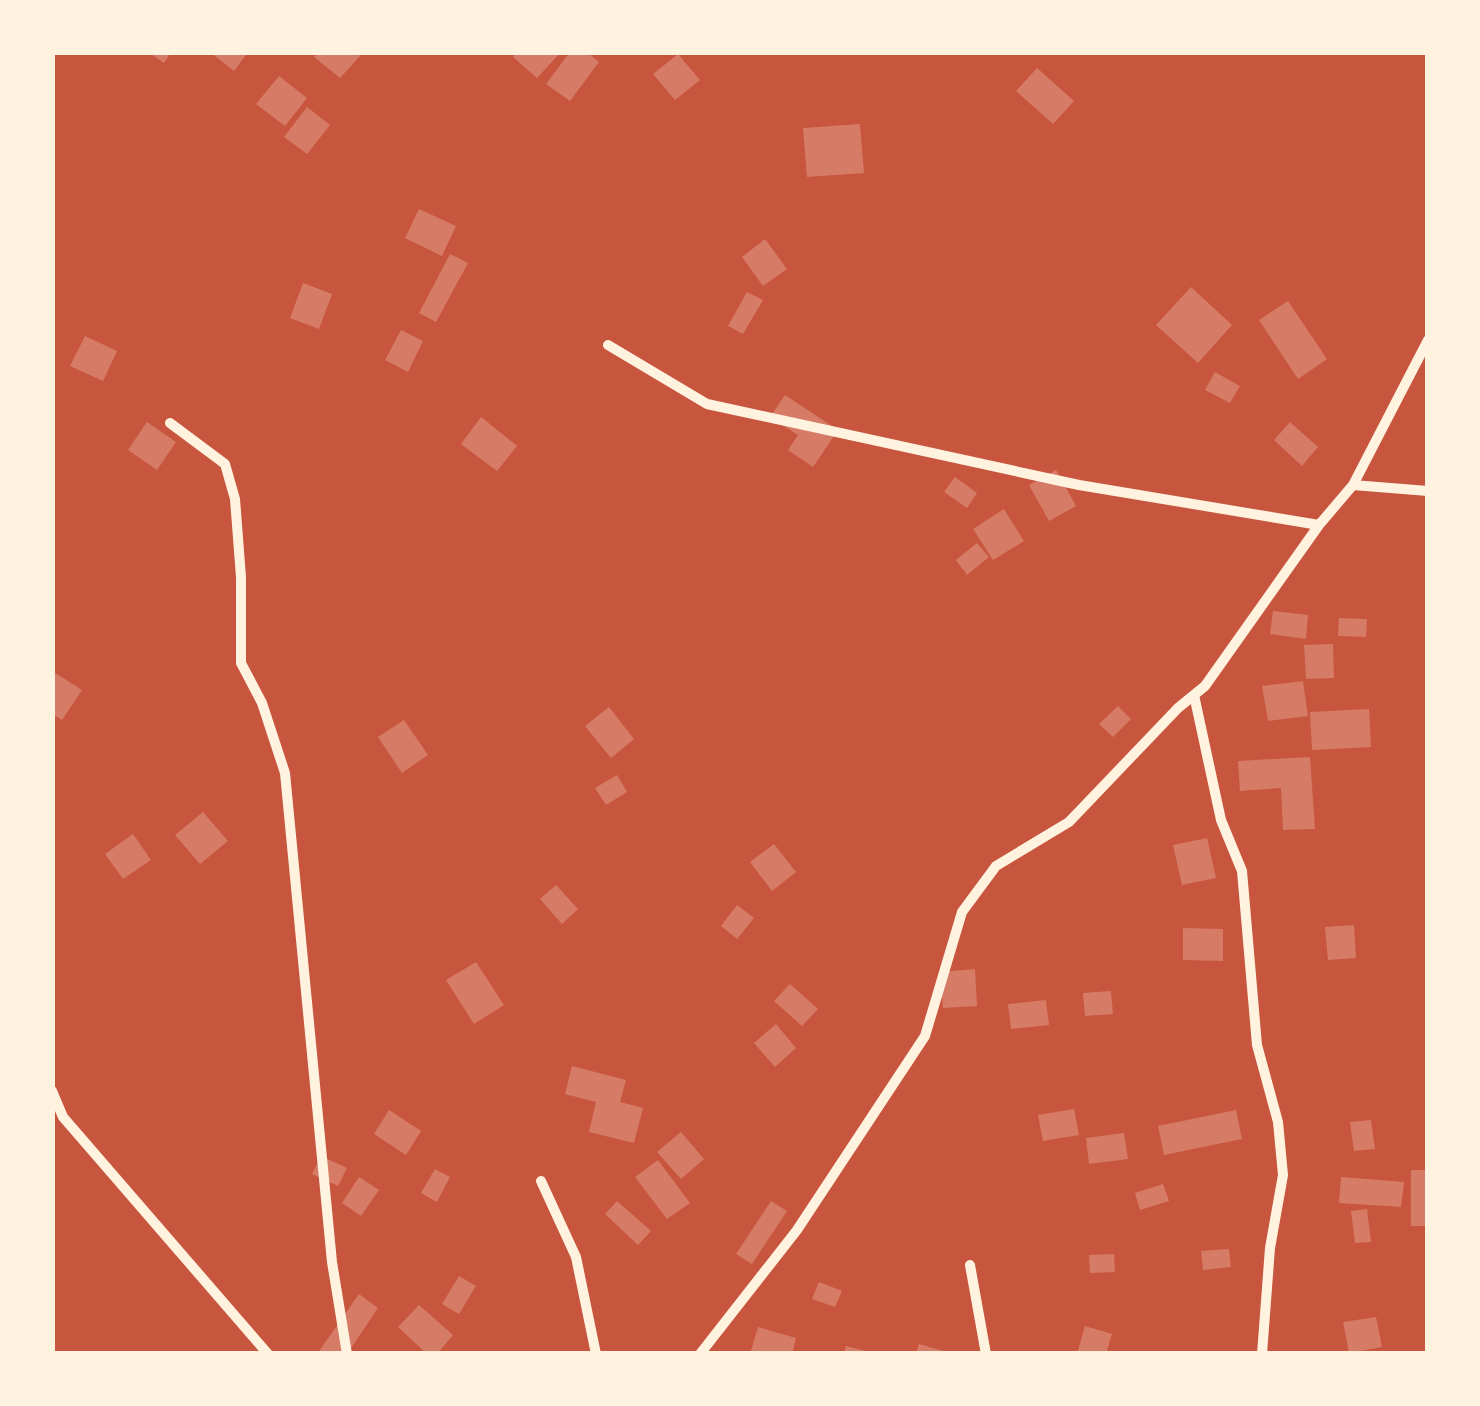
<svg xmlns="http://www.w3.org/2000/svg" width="1480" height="1406" font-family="Rubik,sans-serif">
	<rect width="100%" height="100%" fill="#c8553d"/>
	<path fill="#d67c66" d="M148 52H171L164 63Z
		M210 52H248L234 71Z
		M318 52H356L360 56 340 78 314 57Z
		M517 52H561L537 78 513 57Z
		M570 52H587L599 62 570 101 546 84Z
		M678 54 700 80 675 100 653 74Z
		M1037 68 1074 101 1053 124 1016 91Z
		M279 76 307 98 285 126 256 104Z
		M307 107 330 125 307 154 284 137Z
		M860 124 864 173 807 177 803 128Z
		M419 209 456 226 442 256 405 238Z
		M765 239 787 269 763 286 742 257Z
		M450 254 468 263 436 322 419 313Z
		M303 283 332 294 319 329 290 318Z
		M1191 287 1232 325 1198 363 1156 325Z
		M747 292 763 300 743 334 728 326Z
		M1288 301 1327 359 1298 379 1259 320Z
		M401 330 423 341 408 372 385 360Z
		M85 336 117 351 103 381 70 366Z
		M1215 372 1240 386 1230 403 1205 390Z
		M785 395 838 430 813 467 788 450 798 435 770 417Z
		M481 417 517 446 497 471 461 444Z
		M147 422 176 442 157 470 128 450Z
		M1290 422 1318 447 1302 466 1274 440Z
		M1056 470 1076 506 1049 521 1029 485Z
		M955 477 977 493 967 508 944 492Z
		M1004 509 1024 541 993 560 973 529Z
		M977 543 989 557 967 575 956 560Z
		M1273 611 1308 615 1306 639 1270 634Z
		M1339 618 1367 619 1366 637 1338 636Z
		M1333 644 1334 678 1306 679 1304 645Z
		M52 671 82 690 62 720 52 714Z
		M1303 681 1308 716 1268 721 1262 686Z
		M1118 706 1131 719 1113 737 1099 724Z
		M609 707 634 739 611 758 585 726Z
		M1369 709 1371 747 1312 750 1310 712Z
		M404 720 428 755 402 773 378 737Z
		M1310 757 1315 829 1283 830 1281 788 1240 791 1238 761Z
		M617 775 627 792 606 805 595 788Z
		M203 812 228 841 200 864 175 835Z
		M133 834 151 860 123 879 105 854Z
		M1207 838 1216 878 1182 885 1173 845Z
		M774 844 796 872 772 891 750 862Z
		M556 885 578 909 562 924 540 899Z
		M737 905 754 918 737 939 721 926Z
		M1354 925 1356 958 1328 960 1325 927Z
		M1183 928 1223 929V961L1183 960Z
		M476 962 504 1005 474 1024 446 980Z
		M975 969 977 1006 943 1008 940 972Z
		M790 984 818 1009 802 1026 774 1001Z
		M1111 991 1113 1014 1085 1016 1083 993Z
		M1046 1000 1049 1025 1011 1029 1008 1004Z
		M776 1024 796 1048 775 1067 754 1043Z
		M572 1066 626 1080 620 1102 643 1108 634 1143 589 1132 596 1102 565 1094Z
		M1074 1109 1079 1135 1043 1141 1038 1115Z
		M389 1110 421 1131 406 1155 374 1134Z
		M1236 1110 1242 1139 1164 1155 1158 1126Z
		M1371 1120 1375 1149 1354 1151 1350 1122Z
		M681 1132 704 1159 681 1179 657 1152Z
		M1124 1133 1128 1159 1089 1164 1086 1138Z
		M321 1156 347 1168 338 1186 312 1174Z
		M658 1160 690 1203 667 1219 635 1177Z
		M435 1169 450 1177 437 1202 421 1193Z
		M1411 1170H1428V1226H1411Z
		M359 1177 379 1190 361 1216 342 1203Z
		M1341 1177 1404 1182 1401 1207 1339 1203Z
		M1163 1184 1169 1201 1140 1210 1135 1193Z
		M617 1201 651 1231 638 1245 605 1214Z
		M771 1201 787 1211 752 1264 736 1254Z
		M1367 1209 1371 1242 1355 1243 1351 1211Z
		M1229 1249 1231 1267 1203 1270 1201 1251Z
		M1114 1254 1115 1272 1090 1273 1089 1255Z
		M459 1276 476 1286 459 1314 442 1304Z
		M819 1282 842 1291 835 1307 812 1299Z
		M359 1294 378 1308 347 1354H317Z
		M419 1305 453 1335 437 1354H427L398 1327Z
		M1376 1317 1382 1347 1349 1353 1343 1322Z
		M1085 1326 1112 1334 1106 1354H1077Z
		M758 1327 796 1338 792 1354H750Z
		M919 1344 947 1352 946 1354H916Z
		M846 1346 869 1352V1354H844Z"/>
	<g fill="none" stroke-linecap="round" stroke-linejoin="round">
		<path stroke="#fff3e0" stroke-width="10" d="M608 345 707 404 1079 485 1319 525
			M170 423 225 464 235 499 241 577V663L262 703 285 773 332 1262 347 1354
			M1353 485 1428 491
			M1194 695 1221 820 1242 871 1257 1045 1278 1122 1283 1175 1270 1248 1262 1354
			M52 1091 63 1117 268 1354
			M541 1181 576 1257 596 1354
			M970 1265 986 1354
			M700 1354 797 1230 925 1036 962 912 996 866 1069 822 1178 708 1205 686 1319 525 1353 485 1428 340"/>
	</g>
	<rect width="1480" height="1406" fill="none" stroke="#fff3e0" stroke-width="110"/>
</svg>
